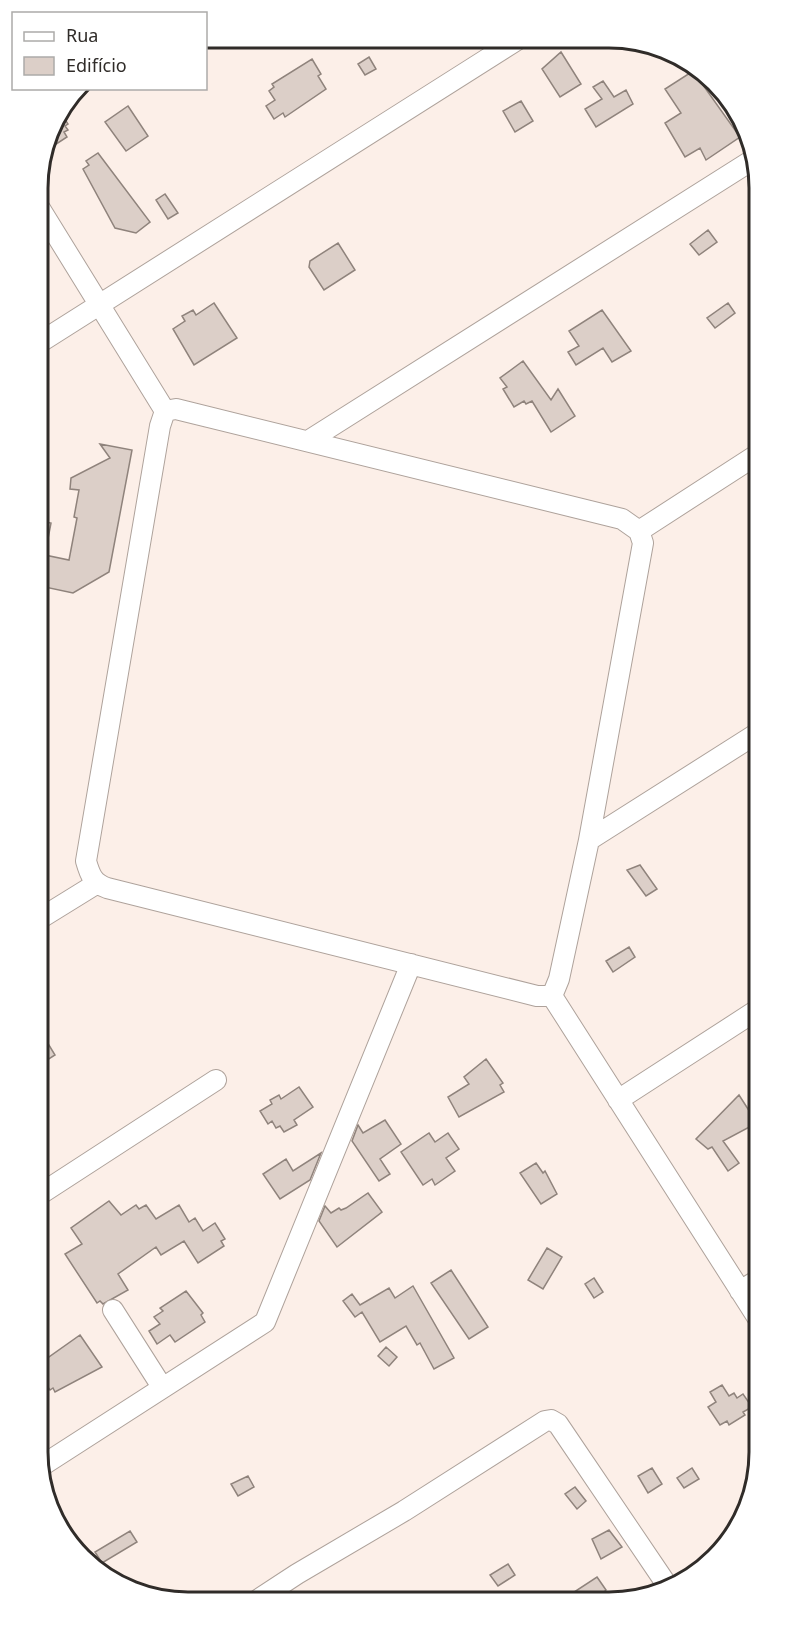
<svg xmlns="http://www.w3.org/2000/svg" width="797" height="1640" font-family="'Noto Sans',sans-serif">
	<rect width="100%" height="100%" fill="#fcefe8"/>
	<path fill="#dccfc8" stroke="#8f837c" stroke-width="1.5" d="M561 52 581 84 560 97 542 69Z
		M369 57 376 69 365 75 358 64Z
		M312 59 321 74 318 76 326 89 285 117 283 113 274 119 266 106 275 100 269 91 274 87 272 84Z
		M693 71 740 137 706 160 700 148 685 157 665 123 681 113 665 89Z
		M603 81 614 97 626 90 633 104 596 127 585 109 602 99 593 87Z
		M521 101 533 121 515 132 503 111Z
		M128 106 148 136 126 151 105 122Z
		M60 112 68 124 65 126 68 130 64 132 67 137 44 152 53 121Z
		M98 153 150 222 136 233 115 228 83 169 89 165 86 161Z
		M165 194 178 213 168 219 156 200Z
		M708 230 717 242 699 255 690 244Z
		M338 243 355 270 324 290 309 267 310 261Z
		M214 303 237 338 194 365 173 329 185 321 182 316 193 310 196 315Z
		M728 303 735 313 715 328 707 318Z
		M602 310 631 351 612 362 603 348 576 365 568 352 579 346 569 331Z
		M523 361 551 400 558 389 575 416 551 432 532 401 526 404 524 401 514 407 503 389 507 387 500 378Z
		M100 444 132 450 109 572 73 593 40 586V554L69 560 77 518 74 517 79 490 70 489 71 478 110 458Z
		M40 521 51 523 45 554 40 553Z
		M640 865 657 889 646 896 627 870Z
		M629 947 635 957 613 972 606 961Z
		M41 1032 55 1055 41 1064Z
		M486 1059 503 1083 500 1085 504 1092 459 1117 448 1097 469 1084 464 1077Z
		M299 1087 313 1107 294 1120 297 1125 284 1132 280 1126 276 1128 272 1121 268 1124 260 1111 272 1104 270 1100 279 1095 281 1099Z
		M739 1095 757 1123 723 1141 739 1163 728 1171 712 1147 708 1149 696 1139Z
		M385 1120 401 1144 380 1159 390 1174 379 1181 352 1141 358 1125 363 1133Z
		M429 1133 435 1142 448 1133 459 1149 446 1158 455 1171 435 1185 432 1179 423 1185 401 1152Z
		M321 1153 310 1180 280 1199 263 1174 286 1159 293 1171Z
		M536 1163 543 1173 545 1171 557 1194 541 1204 520 1173Z
		M368 1193 382 1212 337 1247 319 1221 325 1206 331 1213 339 1208 341 1210 346 1208Z
		M109 1201 121 1215 136 1205 139 1209 146 1205 156 1219 179 1205 189 1222 195 1218 203 1231 215 1223 225 1239 221 1241 224 1246 198 1263 184 1241 161 1255 156 1247 118 1274 128 1290 103 1304 100 1301 97 1303 65 1254 82 1244 71 1228Z
		M547 1248 562 1257 543 1289 528 1280Z
		M451 1270 488 1327 469 1339 431 1283Z
		M594 1278 603 1292 594 1298 585 1284Z
		M413 1286 454 1358 434 1369 420 1343 417 1345 406 1326 380 1342 362 1312 355 1317 343 1301 352 1294 360 1305 389 1288 395 1298Z
		M186 1291 203 1313 201 1315 205 1322 175 1342 170 1335 157 1344 149 1331 160 1324 154 1317 163 1311 160 1308Z
		M80 1335 102 1367 55 1392 53 1388 50 1390 42 1379V1362Z
		M386 1347 397 1357 389 1366 378 1356Z
		M722 1385 729 1396 734 1393 737 1398 743 1394 752 1407 743 1412 745 1415 729 1425 727 1421 720 1425 708 1407 716 1402 710 1392Z
		M652 1468 662 1484 648 1493 638 1476Z
		M692 1468 699 1479 684 1488 677 1478Z
		M248 1476 254 1487 238 1496 231 1484Z
		M575 1487 586 1501 577 1509 565 1494Z
		M609 1530 622 1547 601 1559 592 1539Z
		M130 1531 137 1542 102 1563 95 1552Z
		M508 1564 515 1575 498 1586 490 1575Z
		M597 1577 606 1590 603 1593 606 1597 565 1598Z"/>
	<g fill="none" stroke-linecap="round" stroke-linejoin="round">
		<g stroke="#aea29b" stroke-width="22">
			<path id="minor" d="M39 207 165 411
				M39 343 517 40
				M176 409 622 519 639 531 643 543 589 840 559 979 552 996H537L107 888C93 883 90 875 86 861L160 426 165 411Z
				M308 441 754 159
				M639 531 755 456
				M589 840 756 734
				M41 918 96 884
				M552 996 759 1320
				M618 1100 757 1010
				M42 1193 216 1080
				M740 1291 758 1280
				M113 1310 162 1387
				M43 1465 265 1322 411 964
				M259 1599 297 1574 404 1511 545 1421 551 1420 558 1424 669 1588"/>
		</g>
		<use href="#minor" stroke="#fff" stroke-width="20"/>
	</g>
	<path d="M0 0H797V1640H0ZM188 48H609A140 140 0 0 1 749 188V1452A140 140 0 0 1 609 1592H188A140 140 0 0 1 48 1452V188A140 140 0 0 1 188 48Z" fill="#fff" fill-rule="evenodd"/>
	<path fill="none" stroke="#302c29" stroke-width="3" d="M188 48H609A140 140 0 0 1 749 188V1452A140 140 0 0 1 609 1592H188A140 140 0 0 1 48 1452V188A140 140 0 0 1 188 48Z"/>
	<rect x="12" y="12" width="195" height="78" fill="#ffffff" stroke="#acaba9" stroke-width="1.5"/>
	<rect x="24" y="32" width="30" height="9" fill="#ffffff" stroke="#acaba9" stroke-width="1.5"/>
	<text x="66" y="42" font-size="18" fill="#302c29">Rua</text>
	<rect x="24" y="57" width="30" height="18" fill="#dccfc8" stroke="#acaba9" stroke-width="1.5"/>
	<text x="66" y="72" font-size="18" fill="#302c29">Edifício</text>
</svg>
